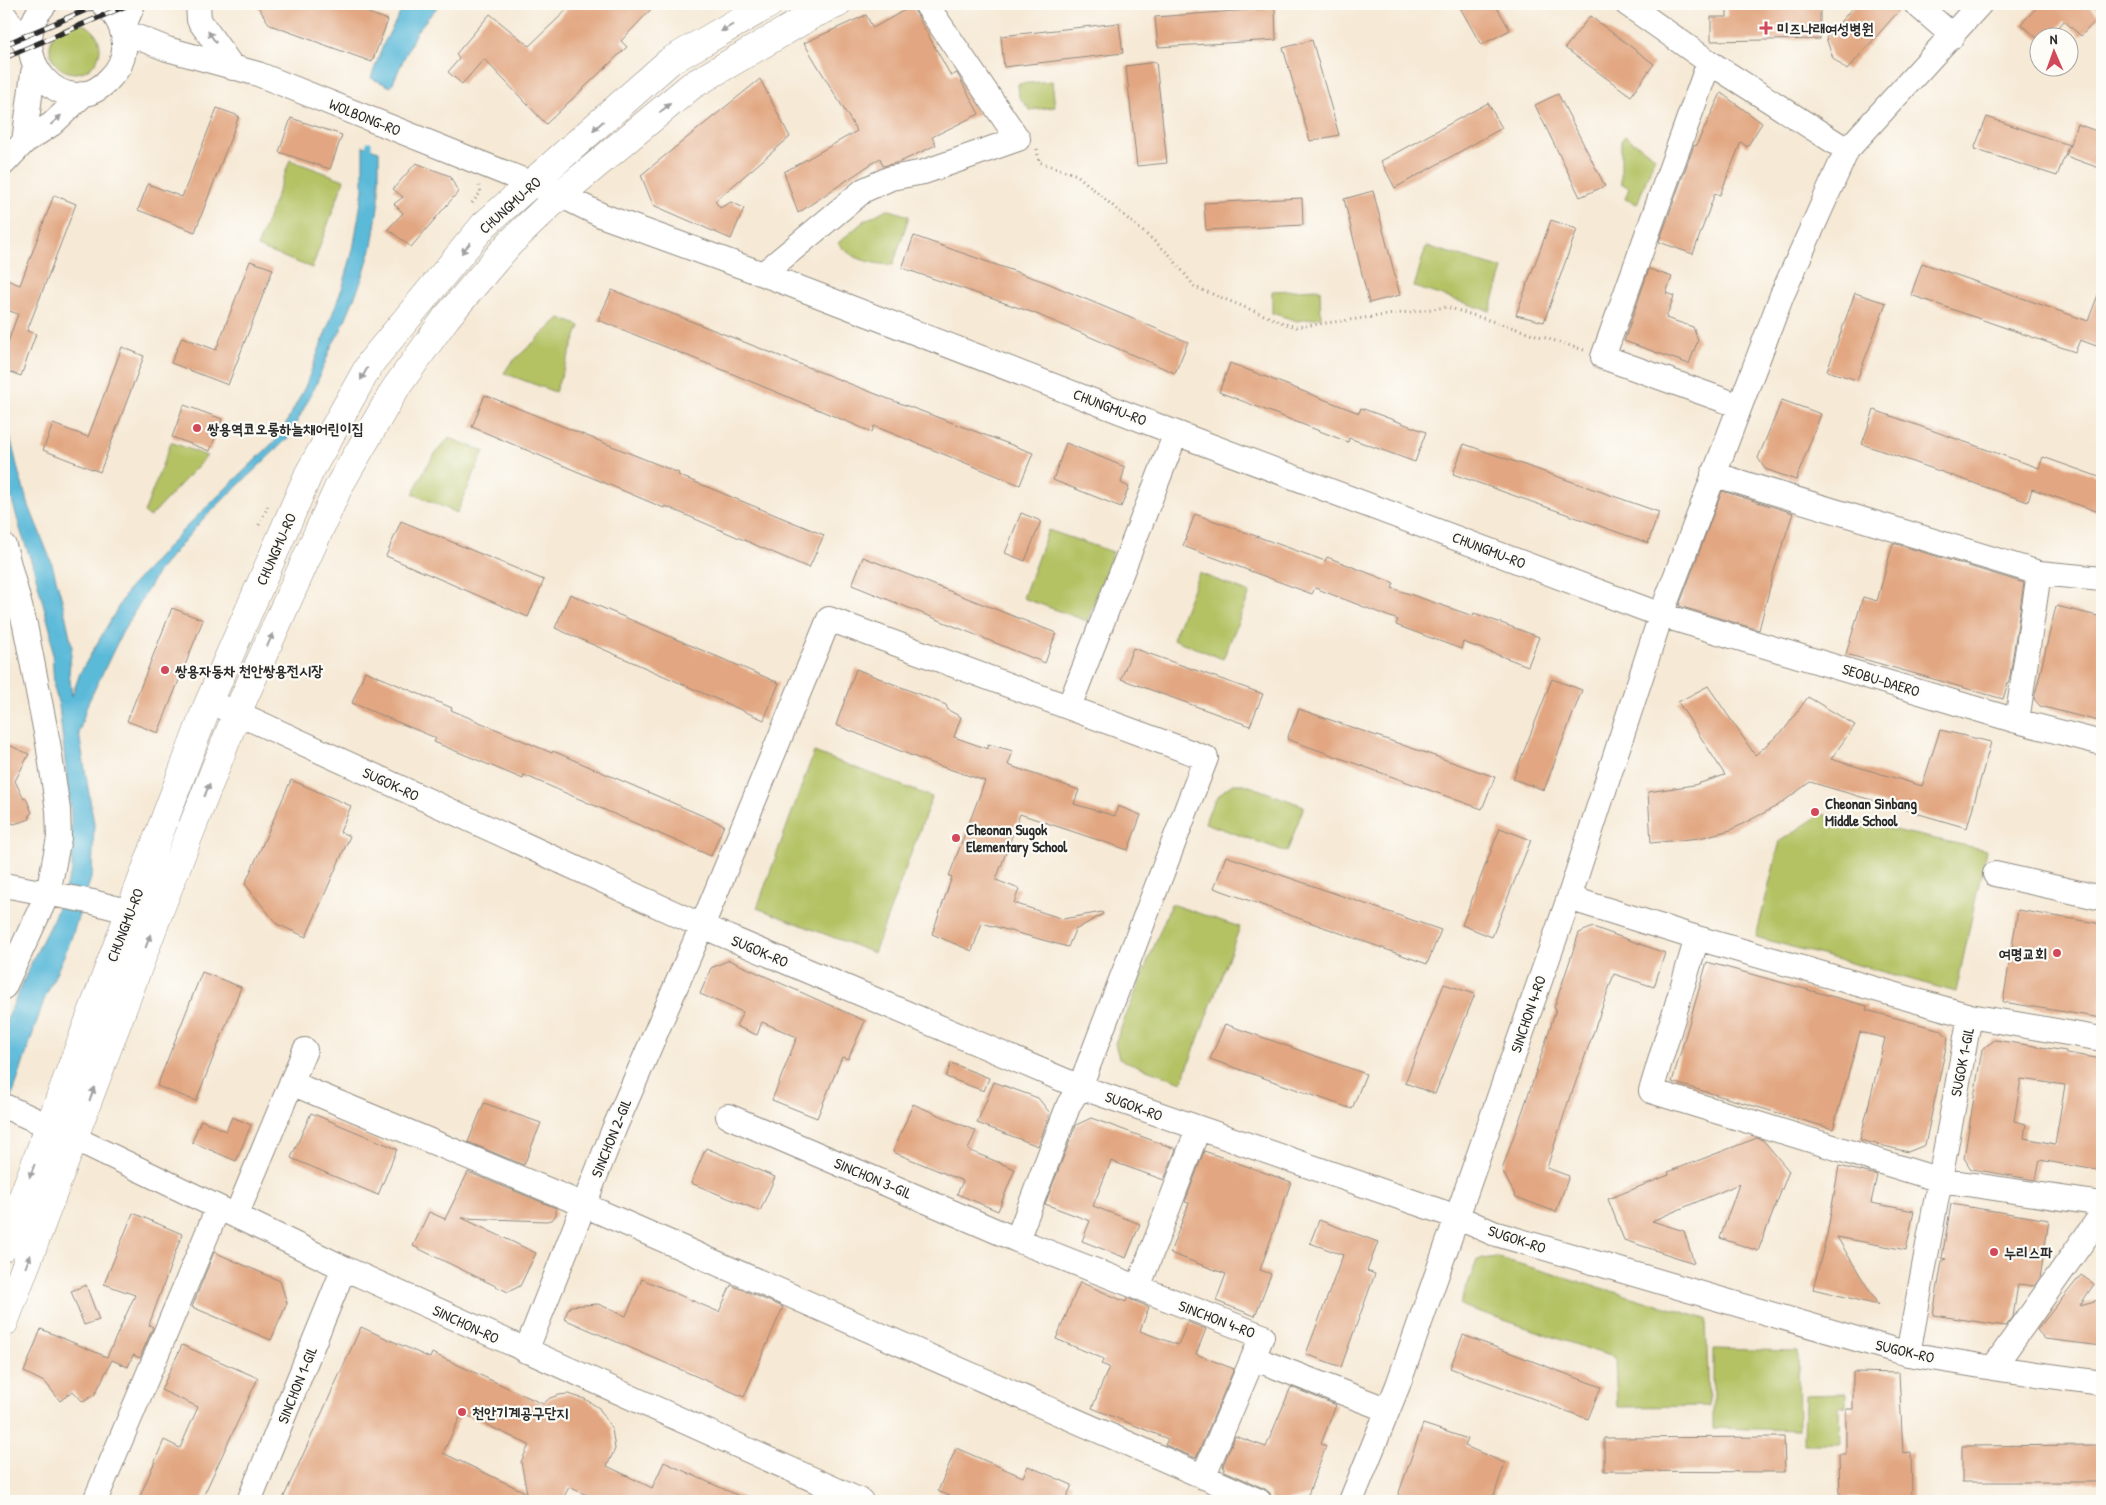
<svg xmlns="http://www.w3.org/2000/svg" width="2106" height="1505" font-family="'Patrick Hand','Poor Story',sans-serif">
	<rect width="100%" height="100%" fill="#fdfcf7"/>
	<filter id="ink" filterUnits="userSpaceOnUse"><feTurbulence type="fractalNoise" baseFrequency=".02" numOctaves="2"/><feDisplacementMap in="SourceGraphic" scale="10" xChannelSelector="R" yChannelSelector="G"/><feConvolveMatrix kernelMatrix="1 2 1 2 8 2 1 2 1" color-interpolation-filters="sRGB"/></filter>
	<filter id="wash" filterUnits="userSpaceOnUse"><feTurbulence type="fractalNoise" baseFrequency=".0096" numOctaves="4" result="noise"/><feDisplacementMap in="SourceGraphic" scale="20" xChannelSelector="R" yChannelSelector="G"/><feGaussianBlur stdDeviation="1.12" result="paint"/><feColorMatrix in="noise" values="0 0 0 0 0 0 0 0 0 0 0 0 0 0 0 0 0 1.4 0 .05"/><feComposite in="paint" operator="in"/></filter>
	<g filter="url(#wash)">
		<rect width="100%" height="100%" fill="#f6e9d5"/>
		<path fill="#b4c264" stroke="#707648" d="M50 48a25 25 0 1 1 50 0a25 25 0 1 1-50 0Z
			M1052 81 1055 107 1030 110 1019 97 1018 84Z
			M1625 136 1655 157 1637 204 1625 199 1629 188 1621 183V141Z
			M290 160 344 180 312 268 257 247Z
			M887 209 909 216 893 265C872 264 852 260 838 243L864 221Z
			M1426 246 1503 269 1490 311 1414 287Z
			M1320 289 1321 317 1297 321 1272 313V291Z
			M560 318 580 326 555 392 504 373 510 364Z
			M449 438 484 451 457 513 413 494C422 472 432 455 449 438Z
			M171 442 207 456 150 517 144 513Z
			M1048 530 1113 552 1087 621 1023 598Z
			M1199 573 1250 593 1223 659 1173 639Z
			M814 752 932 797 874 953 757 908Z
			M1233 784H1244L1304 806 1287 852 1205 823C1210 806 1217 793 1233 784Z
			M1821 814 1986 850 1956 992 1756 937 1780 841Z
			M1171 904 1240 927 1182 1082 1119 1059 1115 1043Z
			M1496 1257 1706 1319 1709 1406 1617 1407 1615 1358 1460 1305 1477 1260Z
			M1713 1349 1798 1351 1799 1430 1713 1428Z
			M1846 1394V1406L1839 1407 1840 1444H1804L1805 1395Z"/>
		<path fill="#5bbad9" stroke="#437282" d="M405 4H440L416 32 391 87 371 78 384 43Z
			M363 146 379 151V201L372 246 362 279 341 330 332 345 316 385 289 437 202 520 159 570 122 633 87 705 79 733 94 824 92 875 70 942 44 1000 4 1121V1034L7 1019 33 959 54 917 72 870 71 817 59 706 54 687 51 633 34 569 21 532 4 472V411L19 474 29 506 51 561 62 600 72 646 69 672 72 696 80 673 128 590 183 530 279 437 305 387 343 286 353 250 363 190Z"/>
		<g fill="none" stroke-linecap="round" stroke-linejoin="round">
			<path stroke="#5bbad9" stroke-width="5.5" d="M368 155 369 144"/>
		</g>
		<g id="blocks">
			<path fill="#e2a782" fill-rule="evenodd" d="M256 4H344L388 20 372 62 270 25Z
				M573 4H656L621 41 627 47 546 124 484 59 462 84 448 72 459 59 456 54 490 14 529 46Z
				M1458 4H1495L1510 30 1481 45Z
				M1727 4H1820V39L1711 41V17H1727Z
				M1856 4H1903V6L1847 70 1833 58 1826 38Z
				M2040 4H2086L2100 16 2081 36 2064 21 2049 38H2037L2021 24Z
				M912 6 951 76 957 73 979 114 932 137 936 145 900 162 883 166 880 158 798 213 784 172 857 131 804 43 866 15 873 28Z
				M1275 8 1276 40 1158 47 1155 17Z
				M1590 16 1654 64 1631 96 1565 48Z
				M1119 23 1123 53 1004 67 1001 36Z
				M1312 40 1339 135 1310 141 1283 48Z
				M1156 62 1167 163 1137 166 1126 66Z
				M760 79 790 137 715 201 720 208 731 202 744 208 731 239 653 205 641 175Z
				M1721 93 1762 123 1747 147 1741 142 1720 195 1715 193 1693 254 1659 242 1694 145 1696 146Z
				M1558 94 1605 186 1580 197 1535 105Z
				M1488 103 1502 128 1395 188 1381 161Z
				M217 108 239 116 195 232 138 210 148 184 182 197Z
				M1987 117 2069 145 2057 176 1974 149Z
				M291 118 342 135 330 169 279 152Z
				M2077 124 2102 133V169L2066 156Z
				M416 163 450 176 458 192 411 247 388 229 403 213 394 204 403 197 393 189Z
				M1373 191 1400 295 1369 303 1344 199Z
				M54 195 76 204 27 331 36 334 21 376 4 370V353L18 314 4 309V279L20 285Z
				M1302 198 1303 225 1206 230 1204 203Z
				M1551 220 1577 229 1544 322 1516 315Z
				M914 236 1045 282 1188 342 1175 373 1034 313 902 268Z
				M250 261 273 269 228 385 171 363 182 337 216 350Z
				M1922 263 2088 321 2101 287H2102V348L2080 340 2075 352 1911 295Z
				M1649 269 1672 277 1666 293 1674 296 1666 318 1693 327 1698 340 1689 364 1624 341Z
				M612 290 886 398 1033 453 1020 485 874 426 872 432 728 372 598 320Z
				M1855 293 1886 303 1857 380 1827 371Z
				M122 347 144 356 100 472 43 450 53 424 88 437Z
				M1230 363 1359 413 1361 408 1426 432 1415 462 1349 438 1348 442 1219 392Z
				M485 395 679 473 678 475 824 535 809 568 665 506 664 508 472 427Z
				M1782 400 1821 414 1796 480 1765 469 1758 458Z
				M184 405 222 419 210 451 172 437Z
				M1874 410 2039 468 2043 457 2102 478V513L2032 489 2028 502 1862 444Z
				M1066 443 1125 467 1121 483 1129 487 1121 507 1053 480Z
				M1464 444 1659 512 1648 543 1453 474Z
				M1722 491 1793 513 1774 571 1759 630 1679 606Z
				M1021 513 1041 521 1025 561 1005 553Z
				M1195 514 1325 561 1327 557 1394 583 1392 588 1473 616 1474 613 1539 637 1528 666 1463 642 1461 649 1396 625 1398 620 1315 588 1312 594 1183 546Z
				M401 521 544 580 528 617 386 556Z
				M1893 543 2024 583 2010 676 2003 699 1846 654 1863 597 1877 601Z
				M863 557 1056 633 1045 663 852 585Z
				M570 594 779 683 764 720 555 628Z
				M2056 606 2102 617V722L2040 706 2034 699Z
				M172 608 203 620 158 733 127 721Z
				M1133 648 1263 694 1250 726 1121 679Z
				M856 669 946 705 948 710 961 717 954 737 988 749V744L1013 751 1008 765 1079 790 1074 804 1115 816 1118 806 1141 815 1128 850 1020 814 996 880 1019 889 1014 903 1063 919 1102 912 1103 914 1075 930 1068 947 982 923 972 951 932 934 952 877 949 876 985 781 925 761 836 725Z
				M365 671 452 708 451 710 552 753 553 751 724 825 711 856 524 775 523 779 434 742 436 738 352 703Z
				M1552 679 1582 690 1544 790 1513 779Z
				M1708 686 1755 755 1784 730 1808 697 1855 725 1831 759 1922 786 1940 730 1991 742 1967 828 1810 782 1777 806 1731 830 1699 838 1651 843 1648 792 1694 785 1725 775 1678 702Z
				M1299 709 1495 777 1482 809 1287 739Z
				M4 743 29 754 15 781 24 799 26 798 32 813 29 815 30 819 14 824 13 823 4 825Z
				M291 780 351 806 340 832 350 836 306 937 277 924 245 884Z
				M1500 828 1531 840 1492 937 1462 925Z
				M1226 856 1441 930 1427 964 1214 888Z
				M2018 910 2102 924V1018L2003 1002Z
				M1593 927 1665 953 1654 987 1614 974 1572 1093H1571L1547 1168 1569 1176 1556 1212 1516 1197 1502 1170 1533 1081 1556 1009 1554 1008 1579 933Z
				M729 960 865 1021 848 1059 842 1057 817 1118 772 1100 797 1037 762 1022 757 1035 736 1026 743 1012 700 994 711 968Z
				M1707 962 1867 1006 1866 1010 1941 1030 1948 1038 1925 1145 1908 1152 1860 1140 1885 1038 1860 1032 1833 1129 1672 1082Z
				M202 972 241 987 196 1101 157 1086Z
				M1444 984 1475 994 1435 1094 1405 1083Z
				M1225 1024 1366 1074 1352 1109 1210 1059Z
				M1995 1040 2066 1051V1053L2102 1059V1171L2040 1160 2036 1180 1971 1169 1964 1158 1982 1049ZM2021 1079 2065 1085 2055 1144 2024 1138 2026 1124 2014 1121Z
				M951 1063 989 1078 984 1091 946 1077Z
				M994 1082 1038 1098 1050 1113 1038 1146 977 1123Z
				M484 1103 541 1123 524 1165 468 1142Z
				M913 1104 976 1131 968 1150 1015 1169 998 1211 957 1194 963 1181 893 1152Z
				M311 1113 397 1149 378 1195 291 1158Z
				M232 1117 251 1125 236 1161 192 1142 201 1120 226 1131Z
				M1091 1118 1176 1149 1164 1180 1111 1161 1093 1206 1140 1224 1126 1258 1082 1241 1090 1221 1045 1204 1076 1125Z
				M1757 1138 1763 1140 1789 1171 1758 1251 1720 1238 1739 1184 1652 1221 1684 1231 1694 1263 1624 1240 1608 1199 1669 1175 1668 1172Z
				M706 1148 775 1177 760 1211 691 1183Z
				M1204 1151 1291 1182 1260 1270 1271 1274 1255 1316 1216 1301 1226 1274 1170 1253 1189 1203 1185 1202Z
				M1839 1166 1877 1175 1871 1203 1914 1211 1906 1250 1837 1237 1878 1305 1813 1289 1827 1235Z
				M468 1172 556 1208V1215L552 1220 546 1221 462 1218 536 1253 520 1286 508 1292 413 1246 429 1212 445 1219Z
				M1951 1204 2049 1220 2040 1278 2034 1286 2018 1284 2013 1317 2006 1326 1933 1315 1942 1261 1947 1259 1942 1258Z
				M133 1213 182 1234 149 1325 153 1327 140 1358 133 1355 128 1367 112 1360 95 1394 83 1402 73 1391 60 1401 46 1383 24 1372 41 1329 107 1357 135 1295 104 1284Z
				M1319 1220 1378 1242 1367 1271 1375 1274 1341 1367 1306 1354 1343 1255 1310 1243Z
				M214 1252 280 1281 287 1303 271 1340 192 1307Z
				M2081 1275 2094 1284 2080 1305 2102 1299V1346L2045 1339 2037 1330Z
				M642 1279 719 1312 731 1285 783 1307 744 1397 564 1319 570 1306 598 1304 626 1316Z
				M1080 1282 1126 1302 1127 1298 1149 1307 1140 1331 1178 1345 1188 1322 1206 1329 1196 1354 1234 1369 1196 1458 1165 1445 1168 1439 1092 1408 1109 1367 1101 1364 1104 1359 1056 1339Z
				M86 1285 99 1320 84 1325 71 1291Z
				M361 1327 430 1358 432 1353 543 1404 550 1398 559 1395 568 1394 585 1399 599 1408 612 1429 615 1449 607 1466 652 1488 664 1462 750 1501H600L569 1487 562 1501H282ZM462 1413 529 1445 521 1462 527 1493 443 1453Z
				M1463 1335 1601 1387 1588 1419 1450 1368Z
				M182 1345 258 1378 201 1501H138L164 1440 180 1448 198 1407 161 1390Z
				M1853 1372 1899 1373 1903 1453 1911 1452 1912 1498H1840L1839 1454H1846V1409H1853Z
				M1291 1387 1336 1405 1321 1444 1326 1446 1308 1495 1287 1501H1272L1270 1493 1265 1489 1225 1471 1223 1465 1235 1436 1266 1447Z
				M1423 1424 1468 1439 1465 1446 1505 1463 1492 1501H1396Z
				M1784 1437 1785 1472 1604 1471V1438Z
				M2102 1445V1482H1962V1446Z
				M956 1448 1023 1477 1028 1466 1072 1485 1065 1501H961L938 1491Z"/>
		</g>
	</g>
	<g filter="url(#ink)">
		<use href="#blocks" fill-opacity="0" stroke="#908a80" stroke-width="1"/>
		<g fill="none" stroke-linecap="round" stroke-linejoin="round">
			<g stroke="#908a80" stroke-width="26">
				<path id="minor" d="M45 4C0 53 66 130 111 77 118 70 123 60 124 50 125 31 118 15 103 4
					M198 4 199 20 233 68
					M1627 4 1709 62 1603 357 1740 406
					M1916 4 1953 36
					M4 15 24 42
					M122 31 167 49 258 74 560 195 603 216 763 274 1176 433 1661 615 2017 721 2102 743
					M122 31 133 4
					M1709 62 1847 150
					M24 142 33 73
					M4 163 24 142 52 124 85 93
					M763 274 864 190 891 178 924 172 1018 139 926 4
					M1713 474 2039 573 2102 579
					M4 546 25 625 48 743 58 810 59 838 48 893 4 987
					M209 702 237 713 702 926 1080 1087 1457 1217 1493 1233 1908 1354 1993 1368 2102 1383
					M1069 707 1176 433
					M2017 721 2039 573
					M1995 874 2102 898
					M4 885 93 902 130 912
					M1569 898 1697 938 1970 1016 2102 1039
					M1697 938 1651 1091 1940 1180 2102 1204
					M291 1083 584 1205 1259 1501
					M4 1106 49 1126 344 1268 861 1501
					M728 1116 1017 1240 1262 1336 1253 1358 1388 1410
					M236 1216 305 1050
					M1138 1288 1198 1129
					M526 1351 614 1129 702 926 829 619 1206 758 1080 1087 1069 1104 1017 1240
					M1908 1354 1970 1016
					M1993 1368 2102 1214
					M1203 1477 1253 1358
					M95 1501 218 1208
					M249 1501 344 1268
					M1351 1501 1398 1385 1457 1217 1569 898 1661 615 1782 295 1847 150 1980 4"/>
			</g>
			<g stroke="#908a80" stroke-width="29">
				<path id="major" d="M4 1247 206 709 309 473 371 362 484 225 670 61 769 4
					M4 1323 162 904 237 713 339 486 395 389 446 318 509 244 560 195 691 86 814 14 837 4"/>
			</g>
			<path stroke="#908a80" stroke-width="3" stroke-dasharray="1 4" stroke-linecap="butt" d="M1037 149 1039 162 1077 175 1169 254 1195 287 1286 324 1296 327 1447 307 1584 350
				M472 203 481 192 479 186
				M259 525 268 506"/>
			<use href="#minor" stroke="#fff" stroke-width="24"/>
			<use href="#major" stroke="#fff" stroke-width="28"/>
			<g stroke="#2b2b2b" stroke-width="5.5">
				<path id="rail" d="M4 45 100 4
					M4 58 130 4"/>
			</g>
			<use href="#rail" stroke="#fdfcf7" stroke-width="4" stroke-dasharray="11" stroke-linecap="butt"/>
		</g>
		<defs><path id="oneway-solid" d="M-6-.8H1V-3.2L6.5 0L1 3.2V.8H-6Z" transform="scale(1.25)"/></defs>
		<g fill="#a0a0a0">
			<use href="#oneway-solid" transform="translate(727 28) rotate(150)"/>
			<use href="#oneway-solid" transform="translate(212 37) rotate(-125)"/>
			<use href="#oneway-solid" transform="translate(665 108) rotate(-40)"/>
			<use href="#oneway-solid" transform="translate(56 120) rotate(-42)"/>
			<use href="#oneway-solid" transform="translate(598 126) rotate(138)"/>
			<use href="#oneway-solid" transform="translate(466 248) rotate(130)"/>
			<use href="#oneway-solid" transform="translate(364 374) rotate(119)"/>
			<use href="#oneway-solid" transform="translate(270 640) rotate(-66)"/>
			<use href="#oneway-solid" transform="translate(207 790) rotate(-68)"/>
			<use href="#oneway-solid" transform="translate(148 941) rotate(-70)"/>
			<use href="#oneway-solid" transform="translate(92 1094) rotate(-70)"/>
			<use href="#oneway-solid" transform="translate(32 1171) rotate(111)"/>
			<use href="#oneway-solid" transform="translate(28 1261) rotate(-69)"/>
		</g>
	</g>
	<g fill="#d1495b" stroke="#fdfcf7" stroke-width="2">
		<path d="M1763.5 20.5h5v5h5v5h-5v5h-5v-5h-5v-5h5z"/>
		<circle cx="197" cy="428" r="5"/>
		<circle cx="165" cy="670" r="5"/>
		<circle cx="1815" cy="812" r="5"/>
		<circle cx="956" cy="838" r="5"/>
		<circle cx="2057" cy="953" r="5"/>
		<circle cx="1994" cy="1252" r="5"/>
		<circle cx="462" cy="1412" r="5"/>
	</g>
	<g text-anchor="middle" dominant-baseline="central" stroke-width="4.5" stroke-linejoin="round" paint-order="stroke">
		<g font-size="15" font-weight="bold" fill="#2b2b2b" stroke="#fdfcf7" text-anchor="start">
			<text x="1777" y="28">미즈나래여성병원</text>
			<text x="207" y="428">쌍용역코오롱하늘채어린이집</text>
			<text x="175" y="670">쌍용자동차 천안쌍용전시장</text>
			<text x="1825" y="803">Cheonan Sinbang<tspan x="1825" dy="17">Middle School</tspan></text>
			<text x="966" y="829">Cheonan Sugok<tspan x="966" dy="17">Elementary School</tspan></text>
			<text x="2047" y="953" text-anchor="end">여명교회</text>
			<text x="2004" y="1252">누리스파</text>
			<text x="472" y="1412">천안기계공구단지</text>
		</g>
		<g font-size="15" fill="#2b2b2b" stroke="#fdfcf7">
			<text transform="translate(365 117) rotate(22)">WOLBONG-RO</text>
			<text transform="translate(510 205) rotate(-42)">CHUNGMU-RO</text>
			<text transform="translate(1110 407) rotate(21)">CHUNGMU-RO</text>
			<text transform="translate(276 549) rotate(-66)">CHUNGMU-RO</text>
			<text transform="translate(1489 550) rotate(21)">CHUNGMU-RO</text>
			<text transform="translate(1881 680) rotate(17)">SEOBU-DAERO</text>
			<text transform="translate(391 784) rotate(25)">SUGOK-RO</text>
			<text transform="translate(125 925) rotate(-69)">CHUNGMU-RO</text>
			<text transform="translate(760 951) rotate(23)">SUGOK-RO</text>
			<text transform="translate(1528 1014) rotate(-71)">SINCHON 4-RO</text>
			<text transform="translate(1962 1062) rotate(-79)">SUGOK 1-GIL</text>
			<text transform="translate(1134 1106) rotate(20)">SUGOK-RO</text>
			<text transform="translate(611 1138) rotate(-68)">SINCHON 2-GIL</text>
			<text transform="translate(873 1178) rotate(23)">SINCHON 3-GIL</text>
			<text transform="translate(1517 1239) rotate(18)">SUGOK-RO</text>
			<text transform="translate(1217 1319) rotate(21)">SINCHON 4-RO</text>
			<text transform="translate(466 1324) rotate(25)">SINCHON-RO</text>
			<text transform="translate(1905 1351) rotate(13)">SUGOK-RO</text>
			<text transform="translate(297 1385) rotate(-68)">SINCHON 1-GIL</text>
		</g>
	</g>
	<rect width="2106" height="1505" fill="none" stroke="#fdfcf7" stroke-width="20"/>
	<g transform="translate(2054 52) rotate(358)"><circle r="24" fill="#fdfcf7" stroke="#a9a8a5"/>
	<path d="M0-4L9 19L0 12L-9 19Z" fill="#d1495b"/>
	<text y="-8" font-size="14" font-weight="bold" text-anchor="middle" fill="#2b2b2b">N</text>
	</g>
</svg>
